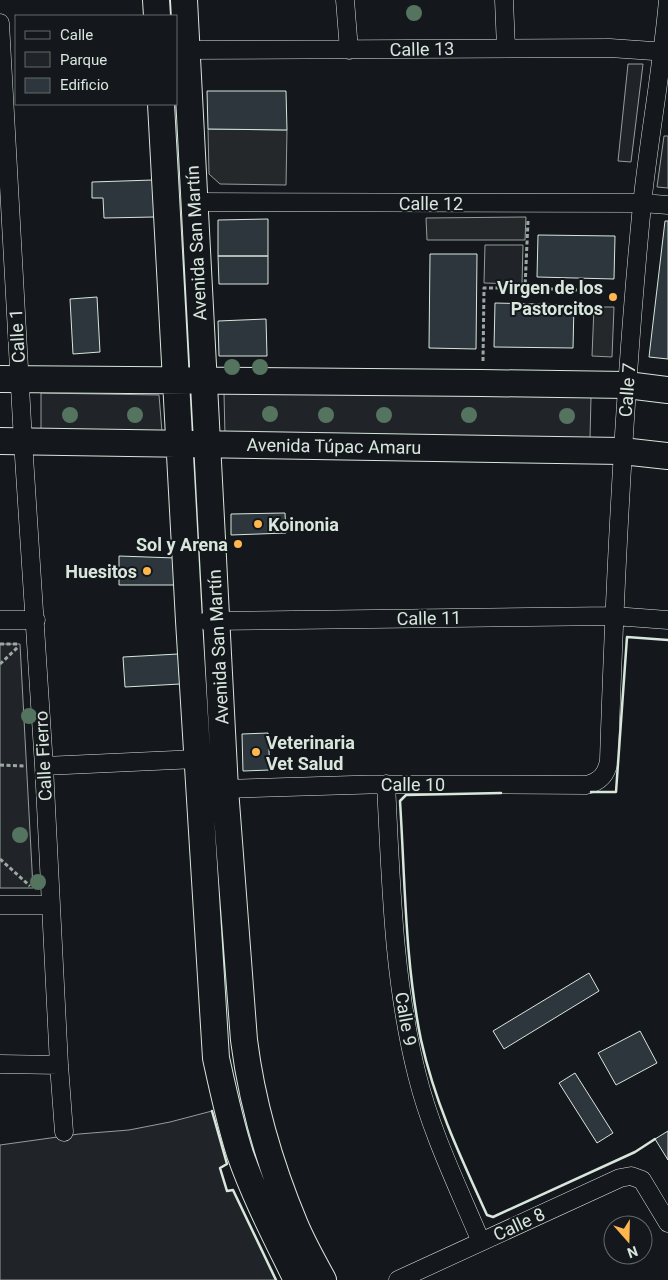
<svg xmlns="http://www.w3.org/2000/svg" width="668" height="1280" font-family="Roboto,sans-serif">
	<rect width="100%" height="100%" fill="#14181c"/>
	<path fill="#202428" stroke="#939e99" d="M628 64H643L631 162 618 161Z
		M664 136H668V188L657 187Z
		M485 245H523L522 284 484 283Z
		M41 393 159 395 162 432 41 431Z
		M224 393 591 397 590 438 225 437Z
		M0 644H20L33 888H0Z
		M212 1111 227 1164 220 1168 227 1191 233 1190 276 1280H0V1145L79 1134 129 1130 170 1122Z"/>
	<path fill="#24282b" stroke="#939e99" d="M208 129 287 130 286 185 220 184 209 174Z
		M526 217 525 240H427L426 218Z
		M594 307H614L612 357 592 356Z"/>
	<path fill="#2c363c" stroke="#d8e6dc" d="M207 91H286L287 130 208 129Z
		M153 180 154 217 104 218 103 198H92V182Z
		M268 219V256H218V220Z
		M665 221H668V359L649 357Z
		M538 235 615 236 614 279 537 277Z
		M430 254H477L476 349 429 348Z
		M218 256H268V284H219Z
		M97 297 100 352 73 354 70 299Z
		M495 303 574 305 573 348 494 347Z
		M266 319 267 356H219L218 321Z
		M285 513 286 533 231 535V514Z
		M119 556 175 558V585H119Z
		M178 654 180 684 125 687 123 657Z
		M268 733 270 770 243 771 242 734Z
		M589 973 599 991 504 1049 493 1031Z
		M640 1031 657 1063 616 1085 598 1053Z
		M575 1073 613 1133 597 1143 559 1083Z
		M668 1131V1160L655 1139Z"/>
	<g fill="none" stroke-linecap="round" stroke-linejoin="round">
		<g stroke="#d8e6dc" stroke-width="19">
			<path id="minor" d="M345 0 349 50
				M504 0 506 48
				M0 23 23 441 44 766 59 1065 64 1132
				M177 50 610 48 668 52
				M194 202 642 203 668 205
				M0 620H36
				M207 621 614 616 668 620
				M44 766 197 759
				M386 784C391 882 393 980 417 1075 431 1132 458 1187 481 1242
				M225 789 386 784 586 785C600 782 607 774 609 760 615 575 624 390 642 205 649 137 662 69 668 0
				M0 905H51
				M0 1064 59 1065
				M398 1280 620 1178 631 1176 642 1180 668 1223"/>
		</g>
		<g stroke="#d8e6dc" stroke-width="28">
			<path id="secondary" d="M156 0 157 16
				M184 0 225 789 244 1040C252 1104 270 1165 295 1225 303 1244 313 1262 323 1280
				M161 104 189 621 216 1058C223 1090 230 1123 240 1154 255 1197 277 1239 297 1280
				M0 379 482 383 627 385 668 390
				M0 441 622 451 668 456"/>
		</g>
		<path stroke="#9da8a2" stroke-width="3" stroke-dasharray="4 2.5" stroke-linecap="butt" d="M528 221 525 288 577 290
			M483 361 484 288H525
			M0 644H19
			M0 664 18 647
			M0 765 26 766
			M0 859 30 886"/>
		<use href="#minor" stroke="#14181c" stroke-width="18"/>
		<use href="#secondary" stroke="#14181c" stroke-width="26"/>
		<path stroke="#d8e6dc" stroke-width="2.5" d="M591 792H616L627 637 668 640
			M501 793 406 795 400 801C405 880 405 962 421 1040 435 1103 460 1156 487 1215L493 1217 635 1152 655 1139
			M212 1111 227 1164 220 1168 227 1191 233 1190 276 1280"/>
	</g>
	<g fill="#55745f">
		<circle cx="414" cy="13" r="8"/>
		<circle cx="232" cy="367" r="8"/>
		<circle cx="260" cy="367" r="8"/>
		<circle cx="270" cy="414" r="8"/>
		<circle cx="70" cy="415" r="8"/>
		<circle cx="135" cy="415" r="8"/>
		<circle cx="326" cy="415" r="8"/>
		<circle cx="384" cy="415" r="8"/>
		<circle cx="469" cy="415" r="8"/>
		<circle cx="567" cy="416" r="8"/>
		<circle cx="29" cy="716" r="8"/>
		<circle cx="20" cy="835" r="8"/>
		<circle cx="38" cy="882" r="8"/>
	</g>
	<g fill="#ffb74d" stroke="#14181c" stroke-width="2">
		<circle cx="613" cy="297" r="5"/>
		<circle cx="258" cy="524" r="5"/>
		<circle cx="238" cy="544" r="5"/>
		<circle cx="147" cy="571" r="5"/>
		<circle cx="256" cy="752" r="5"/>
	</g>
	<g text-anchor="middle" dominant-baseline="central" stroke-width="4" stroke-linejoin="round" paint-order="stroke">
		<g font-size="18" fill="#d8e6dc" stroke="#14181c">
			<text transform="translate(422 49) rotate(-1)">Calle 13</text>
			<text x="431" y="203">Calle 12</text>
			<text transform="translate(196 243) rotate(-93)">Avenida San Martín</text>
			<text transform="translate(17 336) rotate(-93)">Calle 1</text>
			<text transform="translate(627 390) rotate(-86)">Calle 7</text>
			<text transform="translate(334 446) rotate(1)">Avenida Túpac Amaru</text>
			<text transform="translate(429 618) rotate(-1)">Calle 11</text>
			<text transform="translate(218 647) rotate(-93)">Avenida San Martín</text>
			<text transform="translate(43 756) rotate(-93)">Calle Fierro</text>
			<text x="413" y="784">Calle 10</text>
			<text transform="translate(406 1019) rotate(80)">Calle 9</text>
			<text transform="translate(519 1224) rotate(-25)">Calle 8</text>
		</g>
		<g font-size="18" font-weight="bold" fill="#d8e6dc" stroke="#14181c" text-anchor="end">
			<text x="603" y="287">Virgen de los<tspan x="603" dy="21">Pastorcitos</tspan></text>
			<text x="268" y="524" text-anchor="start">Koinonia</text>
			<text x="228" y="544">Sol y Arena</text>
			<text x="137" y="571">Huesitos</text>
			<text x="266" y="742" text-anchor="start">Veterinaria<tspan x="266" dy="21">Vet Salud</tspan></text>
		</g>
	</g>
	<rect x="15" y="15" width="162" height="90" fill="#14181c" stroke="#626a69"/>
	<rect x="25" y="31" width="25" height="8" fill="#14181c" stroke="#626a69"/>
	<text x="60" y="40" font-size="15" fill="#d8e6dc">Calle</text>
	<rect x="25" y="52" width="25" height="15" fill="#202428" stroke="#626a69"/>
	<text x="60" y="65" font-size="15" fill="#d8e6dc">Parque</text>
	<rect x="25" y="78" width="25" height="15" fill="#2c363c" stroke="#626a69"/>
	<text x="60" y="90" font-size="15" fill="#d8e6dc">Edificio</text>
	<g transform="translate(628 1240) rotate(160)"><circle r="24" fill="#14181c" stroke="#626a69"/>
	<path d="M0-4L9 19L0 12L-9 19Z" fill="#ffb74d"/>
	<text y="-8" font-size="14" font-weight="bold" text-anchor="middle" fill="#d8e6dc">N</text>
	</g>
</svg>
